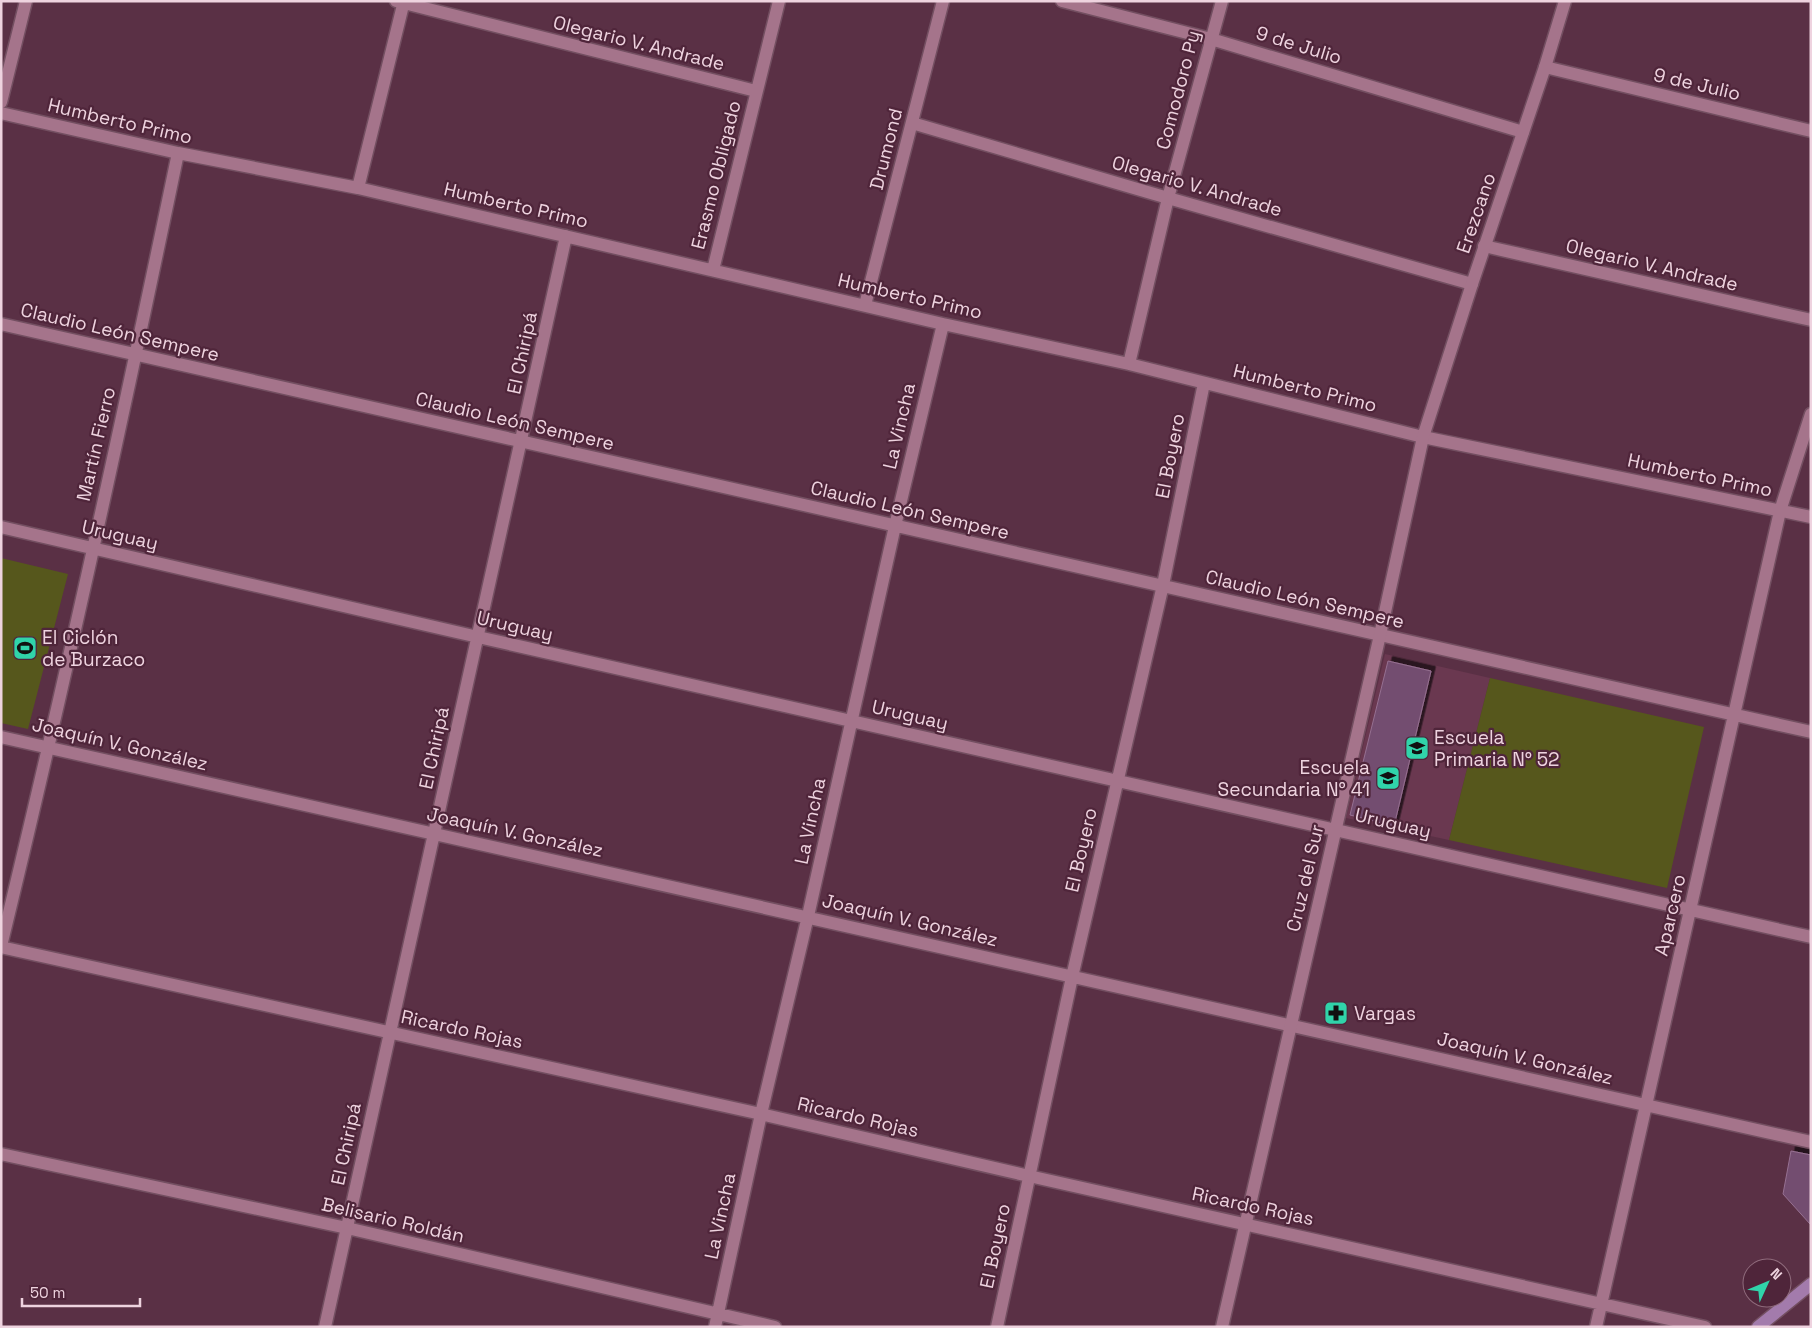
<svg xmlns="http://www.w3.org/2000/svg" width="1812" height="1328" font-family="'Space Grotesk',sans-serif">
	<defs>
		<filter id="shadow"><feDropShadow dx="4.5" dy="-4.5" stdDeviation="0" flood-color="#0009"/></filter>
	</defs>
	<rect width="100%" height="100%" fill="#5a3045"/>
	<path fill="#6a3850" d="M1385 654 1490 678 1449 840 1346 818Z"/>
	<path fill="#56571c" d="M1 558 68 574 28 729 1 723Z
		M1490 678 1704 727 1667 888 1449 840Z"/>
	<path fill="#734e6f" stroke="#967092" filter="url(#shadow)" d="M1388 661 1431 671 1394 826 1350 815Z
		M1791 1151 1811 1155 1810 1224 1783 1194Z"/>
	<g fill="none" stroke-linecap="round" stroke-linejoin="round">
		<g stroke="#734f61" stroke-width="15">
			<path id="minor" d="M396 1 756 91
				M1062 1 1211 39 1523 132
				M1545 67 1811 131
				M1 102 26 1
				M1 113 178 153 358 188 943 324 1129 364 1423 437 1811 517
				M912 123 1168 198 1472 284
				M358 188 404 1
				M1484 246 1811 320
				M713 270 779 1
				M865 305 943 1
				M1 324 1811 732
				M1129 364 1168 198 1222 1
				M1 527 478 637 1811 937
				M1 737 1811 1142
				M1 946C65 683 123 418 178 153
				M1 947 761 1114 1029 1176 1705 1327
				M1 1154 347 1228 775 1327
				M325 1327 566 236
				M715 1327 761 1114 808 916 895 526 943 324
				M997 1327 1072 977 1163 585 1204 383
				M1596 1327 1780 511 1811 414"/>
		</g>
		<g stroke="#734f61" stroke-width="15">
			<path id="tertiary" d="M1222 1327 1380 635 1423 437 1472 284 1545 67 1565 1"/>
		</g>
		<g stroke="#734f61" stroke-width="15">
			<path id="secondary" d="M1758 1327 1811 1284"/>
		</g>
		<use href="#minor" stroke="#a5748b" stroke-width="12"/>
		<use href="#tertiary" stroke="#a5748b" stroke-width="12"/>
		<use href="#secondary" stroke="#a37bac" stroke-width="12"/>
	</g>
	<defs>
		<g id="stadium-square" transform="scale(1.25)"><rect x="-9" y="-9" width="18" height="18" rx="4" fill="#30d4aa" stroke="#4f253a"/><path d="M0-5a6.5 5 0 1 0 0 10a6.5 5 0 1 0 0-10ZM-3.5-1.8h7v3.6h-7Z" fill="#111"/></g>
		<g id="school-square" transform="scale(1.25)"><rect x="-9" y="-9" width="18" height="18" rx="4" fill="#30d4aa" stroke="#4f253a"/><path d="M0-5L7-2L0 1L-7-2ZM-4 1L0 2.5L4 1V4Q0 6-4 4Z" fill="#111"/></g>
		<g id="pharmacy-square" transform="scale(1.25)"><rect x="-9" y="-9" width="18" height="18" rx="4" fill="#30d4aa" stroke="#4f253a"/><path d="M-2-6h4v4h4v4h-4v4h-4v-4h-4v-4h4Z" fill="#111"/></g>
	</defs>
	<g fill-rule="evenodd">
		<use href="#stadium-square" x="25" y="648"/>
		<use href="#school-square" x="1417" y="748"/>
		<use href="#school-square" x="1388" y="778"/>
		<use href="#pharmacy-square" x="1336" y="1013"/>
	</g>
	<g text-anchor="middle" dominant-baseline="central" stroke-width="4.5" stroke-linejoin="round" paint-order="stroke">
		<g font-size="19" fill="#eed3df" stroke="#4f253a">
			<text transform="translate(639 43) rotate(14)">Olegario V. Andrade</text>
			<text transform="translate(1299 45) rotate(17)">9 de Julio</text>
			<text transform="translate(1697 84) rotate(13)">9 de Julio</text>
			<text transform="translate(1178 90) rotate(-75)">Comodoro Py</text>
			<text transform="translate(120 121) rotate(13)">Humberto Primo</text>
			<text transform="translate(886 149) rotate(-76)">Drumond</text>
			<text transform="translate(716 175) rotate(-76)">Erasmo Obligado</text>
			<text transform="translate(1197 186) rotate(16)">Olegario V. Andrade</text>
			<text transform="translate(516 205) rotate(13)">Humberto Primo</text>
			<text transform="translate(1476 213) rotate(-71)">Erezcano</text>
			<text transform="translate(1652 265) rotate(13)">Olegario V. Andrade</text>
			<text transform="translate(910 296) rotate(13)">Humberto Primo</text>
			<text transform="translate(120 332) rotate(13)">Claudio León Sempere</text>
			<text transform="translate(522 353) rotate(-78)">El Chiripá</text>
			<text transform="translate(1305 388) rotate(14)">Humberto Primo</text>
			<text transform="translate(515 421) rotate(13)">Claudio León Sempere</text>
			<text transform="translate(899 426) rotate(-77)">La Vincha</text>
			<text transform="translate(96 444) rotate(-77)">Martín Fierro</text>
			<text transform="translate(1170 456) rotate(-79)">El Boyero</text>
			<text transform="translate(1700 475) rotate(12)">Humberto Primo</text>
			<text transform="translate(910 510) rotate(13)">Claudio León Sempere</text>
			<text transform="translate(120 535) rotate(13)">Uruguay</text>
			<text transform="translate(1305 599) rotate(13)">Claudio León Sempere</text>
			<text transform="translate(515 626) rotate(13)">Uruguay</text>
			<text transform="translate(910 715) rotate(13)">Uruguay</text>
			<text transform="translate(120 744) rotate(13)">Joaquín V. González</text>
			<text transform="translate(434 748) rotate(-78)">El Chiripá</text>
			<text transform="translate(810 821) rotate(-78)">La Vincha</text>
			<text transform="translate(1393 823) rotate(13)">Uruguay</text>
			<text transform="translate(515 832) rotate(12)">Joaquín V. González</text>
			<text transform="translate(1081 850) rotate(-77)">El Boyero</text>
			<text transform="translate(1305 878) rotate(-77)">Cruz del Sur</text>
			<text transform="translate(1670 915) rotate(-77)">Aparcero</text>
			<text transform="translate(910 920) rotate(13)">Joaquín V. González</text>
			<text transform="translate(462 1029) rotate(12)">Ricardo Rojas</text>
			<text transform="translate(1525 1058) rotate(13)">Joaquín V. González</text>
			<text transform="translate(858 1117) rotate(13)">Ricardo Rojas</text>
			<text transform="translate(346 1144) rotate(-78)">El Chiripá</text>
			<text transform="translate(1253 1206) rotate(12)">Ricardo Rojas</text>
			<text transform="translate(720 1216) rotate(-78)">La Vincha</text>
			<text transform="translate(393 1220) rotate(13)">Belisario Roldán</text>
			<text transform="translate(995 1246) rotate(-78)">El Boyero</text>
		</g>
		<g font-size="19" fill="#eed3df" stroke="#4f253a" text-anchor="start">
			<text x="42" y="637">El Ciclón<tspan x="42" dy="22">de Burzaco</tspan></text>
			<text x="1434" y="737">Escuela<tspan x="1434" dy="22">Primaria N° 52</tspan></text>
			<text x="1370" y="767" text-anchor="end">Escuela<tspan x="1370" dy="22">Secundaria N° 41</tspan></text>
			<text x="1354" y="1013">Vargas</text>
		</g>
	</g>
	<rect width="1812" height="1328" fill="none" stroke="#eed3df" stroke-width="5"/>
	<g transform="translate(1767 1283) rotate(46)"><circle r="24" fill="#4f253a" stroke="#8f6b7c"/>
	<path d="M0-4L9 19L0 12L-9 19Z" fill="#30d4aa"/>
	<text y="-8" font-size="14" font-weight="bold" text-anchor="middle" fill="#eed3df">N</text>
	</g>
	<path d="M22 1298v8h118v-8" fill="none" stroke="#eed3df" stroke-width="2.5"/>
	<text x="30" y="1298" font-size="15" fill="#eed3df" stroke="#4f253a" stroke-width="4" paint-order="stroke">50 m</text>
</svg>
